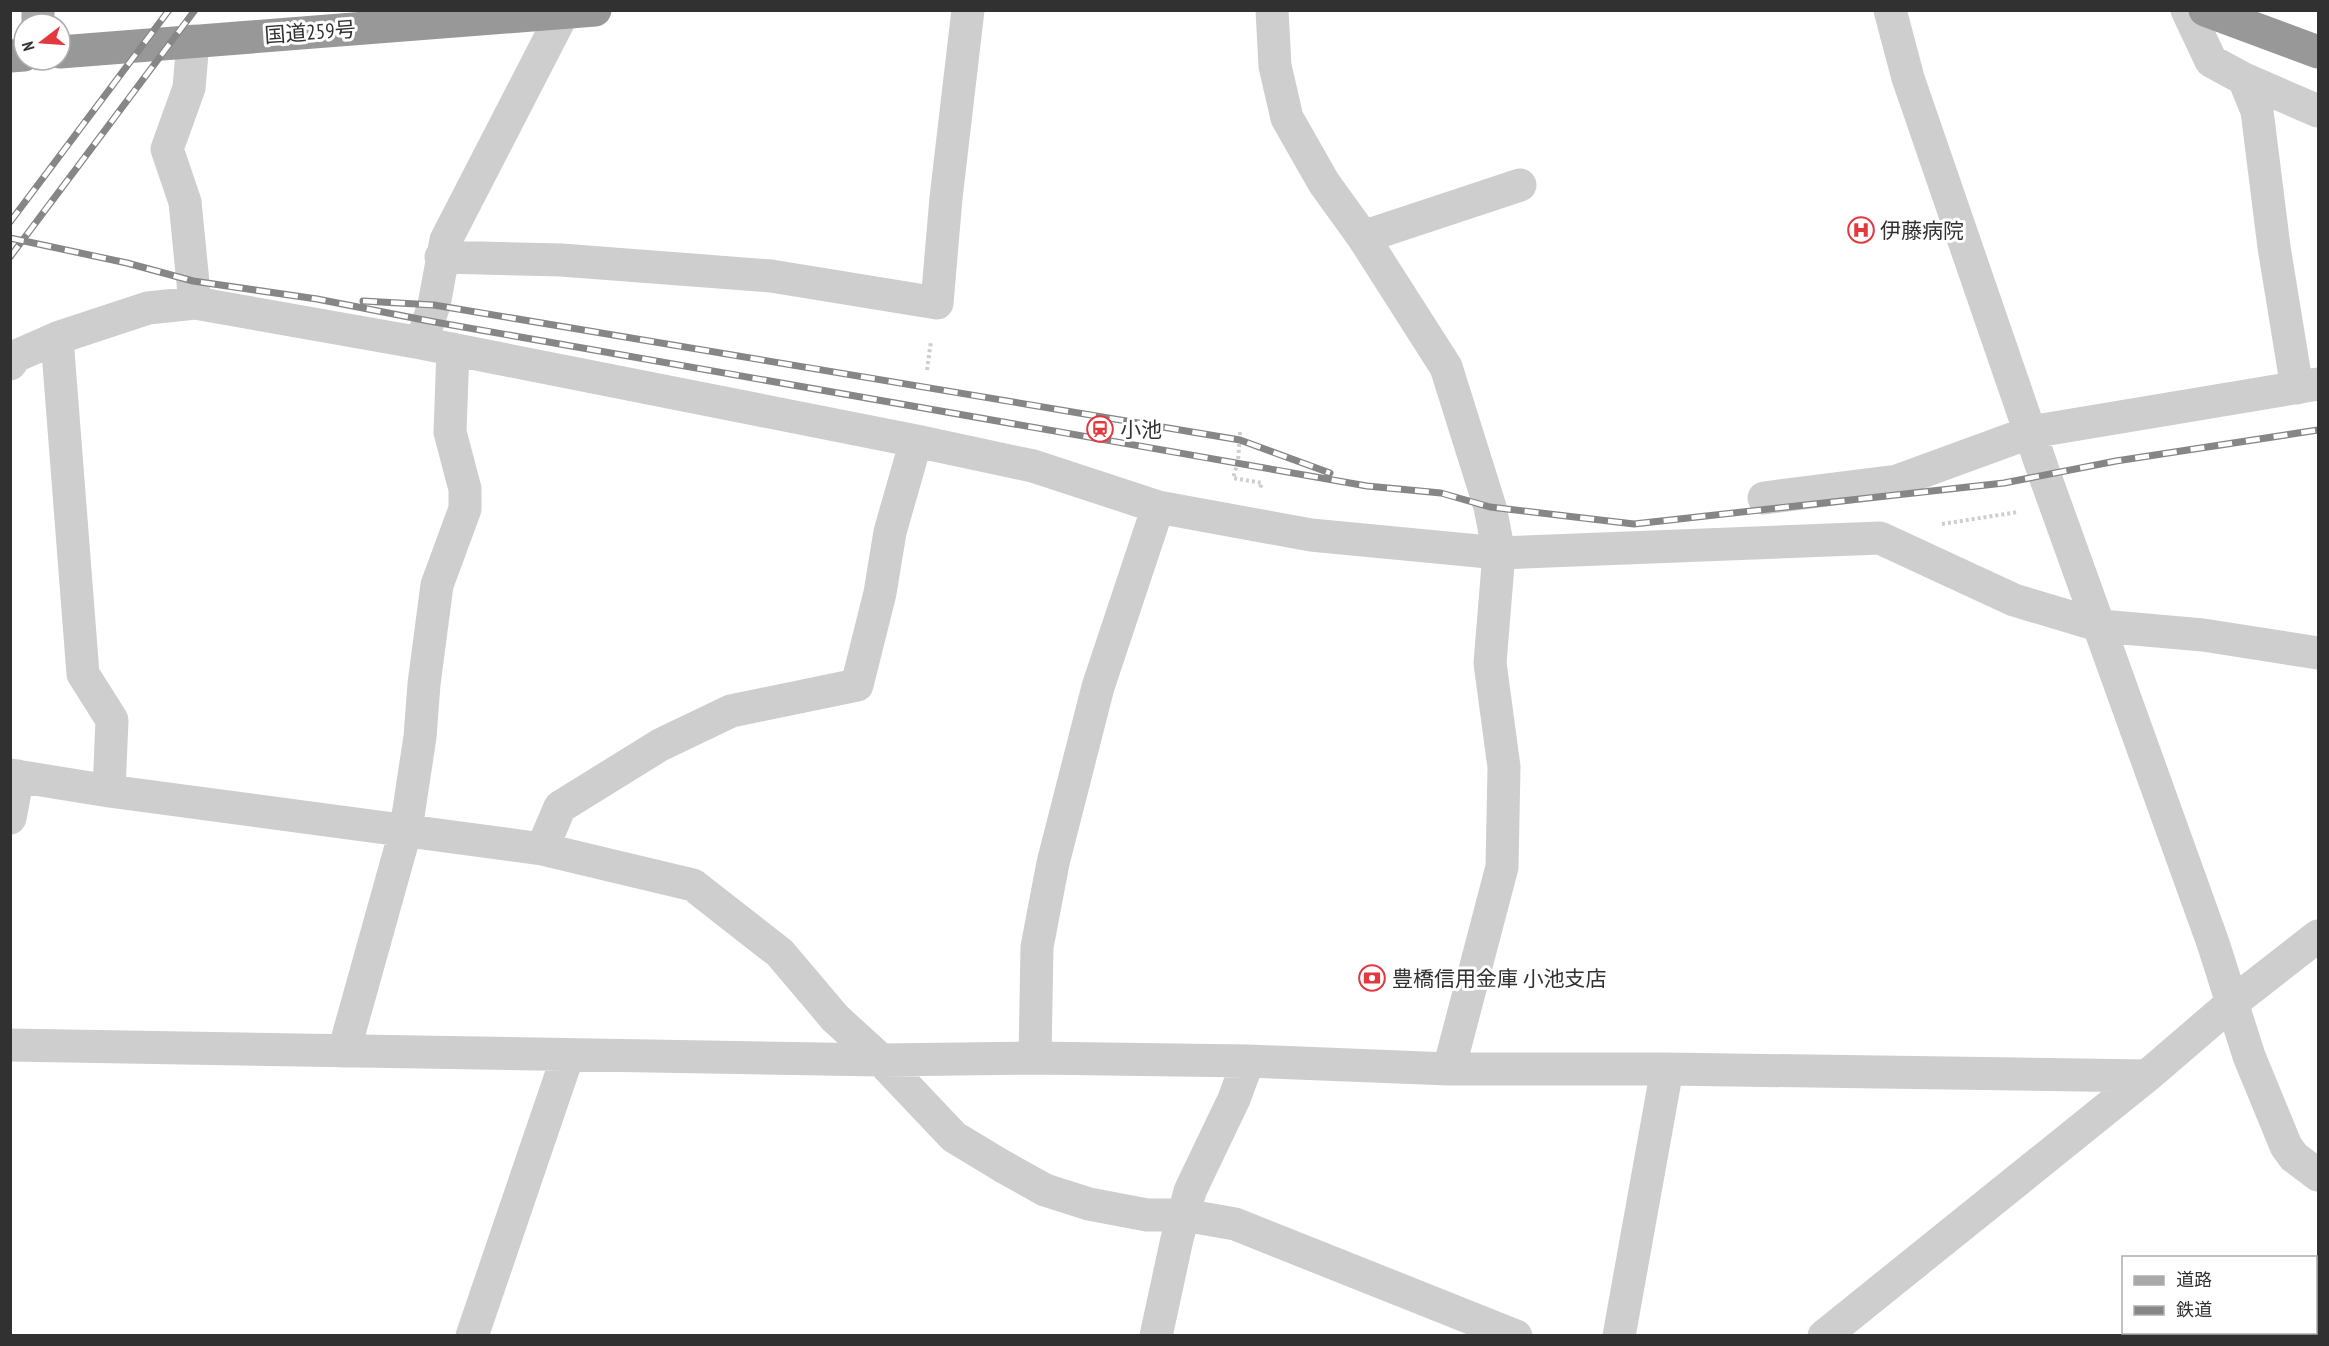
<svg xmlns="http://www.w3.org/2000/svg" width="2329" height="1346" font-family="'PT Sans Narrow','Noto Sans JP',sans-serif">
	<rect width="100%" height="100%" fill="#fff"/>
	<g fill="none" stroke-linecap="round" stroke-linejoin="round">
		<path stroke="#cecece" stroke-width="4" stroke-dasharray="3 3" stroke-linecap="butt" d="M927 370 931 341
			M1240 432 1238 462 1233 478 1262 483 1260 488
			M1942 524 2018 512"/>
		<path stroke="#cecece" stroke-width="33" d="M1272 10 1275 66 1287 118 1324 183 1363 237 1446 367 1490 507 1499 553 1490 663 1504 767 1502 867 1449 1069
			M1890 10 1908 78 2045 476 2213 943 2249 1056 2286 1146 2294 1157 2318 1175
			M2187 10 2211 61 2244 79 2318 111
			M193 41 189 88 167 149 185 202 195 303
			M2244 79 2257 111 2274 247 2297 388
			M1363 237 1520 185
			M441 257 561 260 771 276 937 303 946 198 968 10
			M57 338 83 674 112 720 109 791
			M421 343 434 305 446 240 563 13
			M10 364 16 356 57 338 148 308 195 303 421 343 916 441 1033 466 1158 507 1311 535 1499 553 1880 538 2014 600 2101 626 2203 635 2318 653
			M1764 498 1897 481 2031 432 2318 384
			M10 775 109 791 542 849 693 885 780 953 835 1018 881 1060 954 1137 1002 1166 1045 1190 1089 1204 1147 1215H1184L1235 1224 1516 1336
			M10 818 18 776
			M542 849 560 807 660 745 731 711 857 685 880 593 890 532 916 441
			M10 1045 881 1060 1035 1058 1248 1061 1449 1069H1667L2147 1076 2232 1003 2318 936
			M344 1051 406 829 420 737 424 684 437 585 465 509V489L450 432 453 349
			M1035 1058 1037 947 1053 863 1098 687 1158 507
			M472 1336 568 1055
			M1156 1336 1177 1239 1190 1191 1234 1099 1248 1061
			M1619 1336 1667 1069
			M1824 1336 2147 1076"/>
		<path stroke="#a9a9a9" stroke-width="33" d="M38 24V10"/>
		<path stroke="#989898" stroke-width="33" d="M2205 10 2318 52
			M60 52 595 10
			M10 56 24 55"/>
		<g stroke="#868686" stroke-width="7">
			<path id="rail" d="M10 222 169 10
				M10 238 127 263 193 281 317 299 429 321 1367 486 1441 493 1490 507 1634 524 2004 483 2116 461 2318 430
				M10 257 195 10
				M363 301 434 305 1240 440 1330 473"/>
		</g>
		<use href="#rail" stroke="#fff" stroke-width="4.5" stroke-dasharray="14" stroke-linecap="butt"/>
	</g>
	<defs>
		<g id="hospital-ring" transform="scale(1.35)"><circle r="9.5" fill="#fff" stroke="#e3393e" stroke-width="1.5"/><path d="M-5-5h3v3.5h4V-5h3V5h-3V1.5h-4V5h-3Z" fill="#e3393e"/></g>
		<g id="station-ring" transform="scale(1.35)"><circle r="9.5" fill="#fff" stroke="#e3393e" stroke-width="1.5"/><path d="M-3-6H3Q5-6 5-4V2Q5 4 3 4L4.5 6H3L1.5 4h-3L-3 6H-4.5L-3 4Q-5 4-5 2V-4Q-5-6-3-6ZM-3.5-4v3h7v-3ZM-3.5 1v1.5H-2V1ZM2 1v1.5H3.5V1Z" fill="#e3393e"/></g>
		<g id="bank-ring" transform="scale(1.35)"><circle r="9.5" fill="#fff" stroke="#e3393e" stroke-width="1.5"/><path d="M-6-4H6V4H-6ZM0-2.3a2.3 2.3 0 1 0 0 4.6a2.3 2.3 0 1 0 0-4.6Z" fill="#e3393e"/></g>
	</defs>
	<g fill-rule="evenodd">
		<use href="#hospital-ring" x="1861" y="230"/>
		<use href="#station-ring" x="1100" y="429"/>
		<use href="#bank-ring" x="1372" y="978"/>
	</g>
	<g text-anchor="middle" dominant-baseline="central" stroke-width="6" stroke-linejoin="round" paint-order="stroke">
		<g font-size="21" fill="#313131" stroke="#fff">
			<text transform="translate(310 32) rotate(-4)">国道259号</text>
		</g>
		<g font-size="21" fill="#313131" stroke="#fff" text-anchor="start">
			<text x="1880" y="230">伊藤病院</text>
			<text x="1120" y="429">小池</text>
			<text x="1392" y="978">豊橋信用金庫 小池支店</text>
		</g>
	</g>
	<rect width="2329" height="1346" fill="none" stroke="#313131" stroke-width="24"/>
	<rect x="2122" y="1256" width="195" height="78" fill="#ffffff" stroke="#adadad" stroke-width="1.5"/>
	<rect x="2134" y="1276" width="30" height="9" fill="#a9a9a9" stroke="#adadad" stroke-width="1.5"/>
	<text x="2176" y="1286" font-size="18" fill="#313131">道路</text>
	<rect x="2134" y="1306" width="30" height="9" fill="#868686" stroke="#adadad" stroke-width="1.5"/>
	<text x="2176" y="1316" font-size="18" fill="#313131">鉄道</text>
	<g transform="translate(42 42) rotate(253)"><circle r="28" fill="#ffffff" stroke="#adadad" stroke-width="1.5"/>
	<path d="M0-4.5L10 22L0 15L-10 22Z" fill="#e3393e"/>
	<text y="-9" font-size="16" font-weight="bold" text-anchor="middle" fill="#313131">N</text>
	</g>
</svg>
